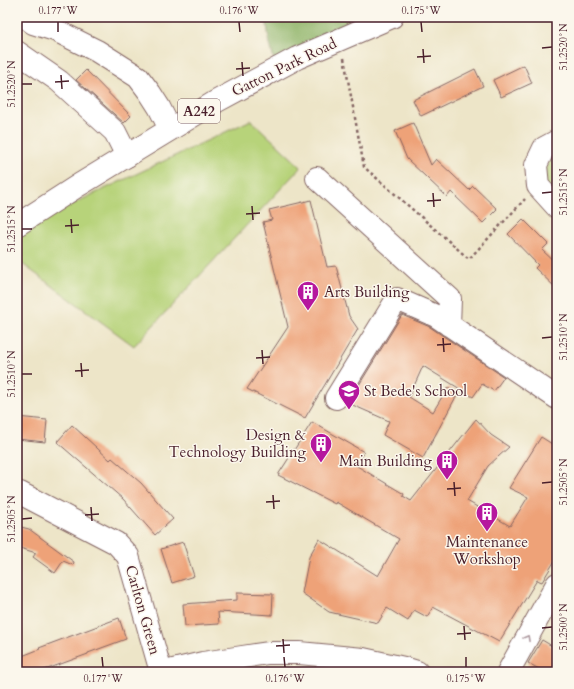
<svg xmlns="http://www.w3.org/2000/svg" width="574" height="689" font-family="Cardo,serif">
	<rect width="100%" height="100%" fill="#fbf7ec"/>
	<filter id="ink" filterUnits="userSpaceOnUse"><feTurbulence type="fractalNoise" baseFrequency=".025" numOctaves="2"/><feDisplacementMap in="SourceGraphic" scale="8" xChannelSelector="R" yChannelSelector="G"/><feConvolveMatrix kernelMatrix="1 2 1 2 8 2 1 2 1" color-interpolation-filters="sRGB"/></filter>
	<filter id="wash" filterUnits="userSpaceOnUse"><feTurbulence type="fractalNoise" baseFrequency=".012" numOctaves="4" result="noise"/><feDisplacementMap in="SourceGraphic" scale="16" xChannelSelector="R" yChannelSelector="G"/><feGaussianBlur stdDeviation="0.9" result="paint"/><feColorMatrix in="noise" values="0 0 0 0 0 0 0 0 0 0 0 0 0 0 0 0 0 1.4 0 .05"/><feComposite in="paint" operator="in"/></filter>
	<g filter="url(#wash)">
		<rect width="100%" height="100%" fill="#ede5c8"/>
		<path fill="#b7d37a" stroke="#807952" d="M251 120 301 167 134 346 17 260V230Z
			M557 142V206L538 186Z"/>
		<path fill="#91b56a" stroke="#6e6a4a" d="M266 17H392L276 69 269 40Z"/>
		<g id="blocks">
			<path fill="#eea278" d="M524 65 532 83 501 97 493 80Z
				M475 69 483 86 421 116 413 100Z
				M86 70 131 116 124 123 76 80Z
				M413 123 431 165 436 159 469 190 473 186 497 209 483 223 451 192 447 197 407 159 395 131Z
				M311 200 327 267 336 266 349 316 358 329 305 418 247 389 288 327 263 222 272 220 269 210Z
				M523 219 548 244 542 250 557 264V289L535 268 538 265 508 234Z
				M402 315 430 327 504 377 494 391 482 384 473 397 423 366 409 397 433 412 448 387 458 393 423 458 383 435 389 421 348 403Z
				M17 417 47 420 45 442 17 439Z
				M476 419 491 435 509 447 488 466 467 501 510 526 528 497 509 488 541 437 557 447V557L542 582 537 580 499 642 433 607 427 617 414 610 408 621 387 608 378 623 329 612 302 593 309 557 319 539 378 576 399 539 336 502 335 504 278 475 312 422 364 452 357 466 404 494 403 496 411 501Z
				M72 425 110 460 112 458 141 483 173 519 155 535 123 499 57 442Z
				M17 526 29 529 74 562 73 565 63 561 55 573 33 557 36 553 17 547Z
				M183 542 194 576 172 583 161 549Z
				M237 593 273 594 272 615 218 612 219 624 185 626 183 604 237 600Z
				M119 618 126 639 88 653V654L39 672H17V658L40 649 39 648Z
				M542 640 557 649V672H545L528 663Z"/>
		</g>
	</g>
	<g filter="url(#ink)">
		<use href="#blocks" fill-opacity="0" stroke="#836462" stroke-width="1"/>
		<g fill="none" stroke-linecap="round" stroke-linejoin="round">
			<g stroke="#836462" stroke-width="24">
				<path id="minor" d="M25 17 33 23 55 30 97 51 138 77 150 93 159 107 170 129
					M17 52 59 81 115 132 127 156
					M557 141 544 148 536 165 538 186 557 207
					M317 178 450 299 449 325
					M336 398 397 299 436 316 557 398
					M17 493H20L116 543 128 556 161 672
					M165 672 203 663 236 658 268 653H299L363 659 404 668 417 672
					M508 672 557 584"/>
			</g>
			<g stroke="#836462" stroke-width="24">
				<path id="major" d="M17 225 79 185 217 101 297 58 392 17"/>
			</g>
			<path stroke="#836462" stroke-width="2.5" stroke-dasharray="3 3" stroke-linecap="butt" d="M344 58 364 167 469 259 525 199"/>
			<use href="#minor" stroke="#fff" stroke-width="22"/>
			<use href="#major" stroke="#fff" stroke-width="22"/>
		</g>
		<defs><path id="oneway-chevron" d="M-2-3.5L2.5 0L-2 3.5" fill="none" stroke-width="1.6" stroke-linecap="round" stroke-linejoin="round"/></defs>
		<use stroke="#ae9aa0" href="#oneway-chevron" transform="translate(527 638) rotate(-61)"/>
	</g>
	<path fill="none" stroke="#4a1f2b" stroke-width="1.5" d="M58 22V32M239 22 240 32M421 22 422 32M542 48 552 47M423 49 424 63M417 57 431 56M242 62 243 76M236 69 250 68M61 75 62 89M55 82 69 81M22 84H32M433 193 434 207M542 193 552 192M427 201 441 200M252 206 253 220M246 214 260 213M71 219 72 233M65 226 79 225M22 229H32M443 338 444 352M542 338 552 337M437 345 451 344M262 350 263 364M256 358 270 357M81 363 82 377M75 371 89 370M22 374H32M454 482 455 496M542 483 552 482M447 489 461 488M273 495 274 509M266 502 280 501M91 507 92 521M85 515 99 514M22 519 32 518M464 626 465 640M542 628 552 627M457 634 471 633M283 639 284 653M276 646 290 645M102 657 103 667M284 657 285 667M466 657V667"/>
	<defs>
		<g id="building-pin" transform="scale(1.15)"><path d="M0 17L-7.5 6A9.5 9.5 0 1 1 7.5 6Z" fill="#b5179e" stroke="#fbf7ec"/><path d="M-4-6H4V6H1V3H-1V6H-4ZM-2.5-4.3h1.7v1.8h-1.7ZM.8-4.3h1.7v1.8H.8ZM-2.5-1h1.7V.8h-1.7ZM.8-1h1.7V.8H.8Z" fill="#fff"/></g>
		<g id="school-pin" transform="scale(1.15)"><path d="M0 17L-7.5 6A9.5 9.5 0 1 1 7.5 6Z" fill="#b5179e" stroke="#fbf7ec"/><path d="M0-5L7-2L0 1L-7-2ZM-4 1L0 2.5L4 1V4Q0 6-4 4Z" fill="#fff"/></g>
	</defs>
	<g fill-rule="evenodd">
		<use href="#building-pin" x="308" y="292"/>
		<use href="#school-pin" x="349" y="391"/>
		<use href="#building-pin" x="321" y="444"/>
		<use href="#building-pin" x="447" y="461"/>
		<use href="#building-pin" x="487" y="513"/>
	</g>
	<g text-anchor="middle" dominant-baseline="central" stroke-width="3" stroke-linejoin="round" paint-order="stroke">
		<rect fill="#fbf7ec" stroke="#7f6065" stroke-width="1" x="178" y="99" width="42" height="24" rx="3"/>
		<g font-size="14" font-weight="bold" fill="#4a1f2b">
			<text x="199" y="111">A242</text>
		</g>
		<g font-size="15" fill="#4a1f2b" stroke="#fbf7ec">
			<text transform="translate(284 67) rotate(-26)">Gatton Park Road</text>
			<text transform="translate(143 610) rotate(74)">Carlton Green</text>
		</g>
		<g font-size="15" fill="#4a1f2b" stroke="#fbf7ec" text-anchor="start">
			<text x="324" y="292">Arts Building</text>
			<text x="364" y="391">St Bede's School</text>
			<text x="306" y="435" text-anchor="end">Design &amp;<tspan x="306" dy="17">Technology Building</tspan></text>
			<text x="432" y="461" text-anchor="end">Main Building</text>
			<text x="487" y="542" text-anchor="middle">Maintenance<tspan x="487" dy="17">Workshop</tspan></text>
		</g>
	</g>
	<rect width="574" height="689" fill="none" stroke="#fbf7ec" stroke-width="44"/>
	<rect x="22" y="22" width="530" height="645" fill="none" stroke="#4a1f2b" stroke-width="1.5"/>
	<g font-size="10" text-anchor="middle" fill="#4a1f2b">
		<text x="58" y="14">0.177°W</text>
		<text x="239" y="14">0.176°W</text>
		<text x="421" y="14">0.175°W</text>
		<text transform="translate(563 47) rotate(-90)" y="4">51.2520°N</text>
		<text transform="translate(11 84) rotate(-90)" y="4">51.2520°N</text>
		<text transform="translate(563 192) rotate(-90)" y="4">51.2515°N</text>
		<text transform="translate(11 229) rotate(-90)" y="4">51.2515°N</text>
		<text transform="translate(563 337) rotate(-90)" y="4">51.2510°N</text>
		<text transform="translate(11 374) rotate(-90)" y="4">51.2510°N</text>
		<text transform="translate(563 482) rotate(-90)" y="4">51.2505°N</text>
		<text transform="translate(11 519) rotate(-90)" y="4">51.2505°N</text>
		<text transform="translate(563 627) rotate(-90)" y="4">51.2500°N</text>
		<text x="103" y="682">0.177°W</text>
		<text x="285" y="682">0.176°W</text>
		<text x="466" y="682">0.175°W</text>
	</g>
</svg>
